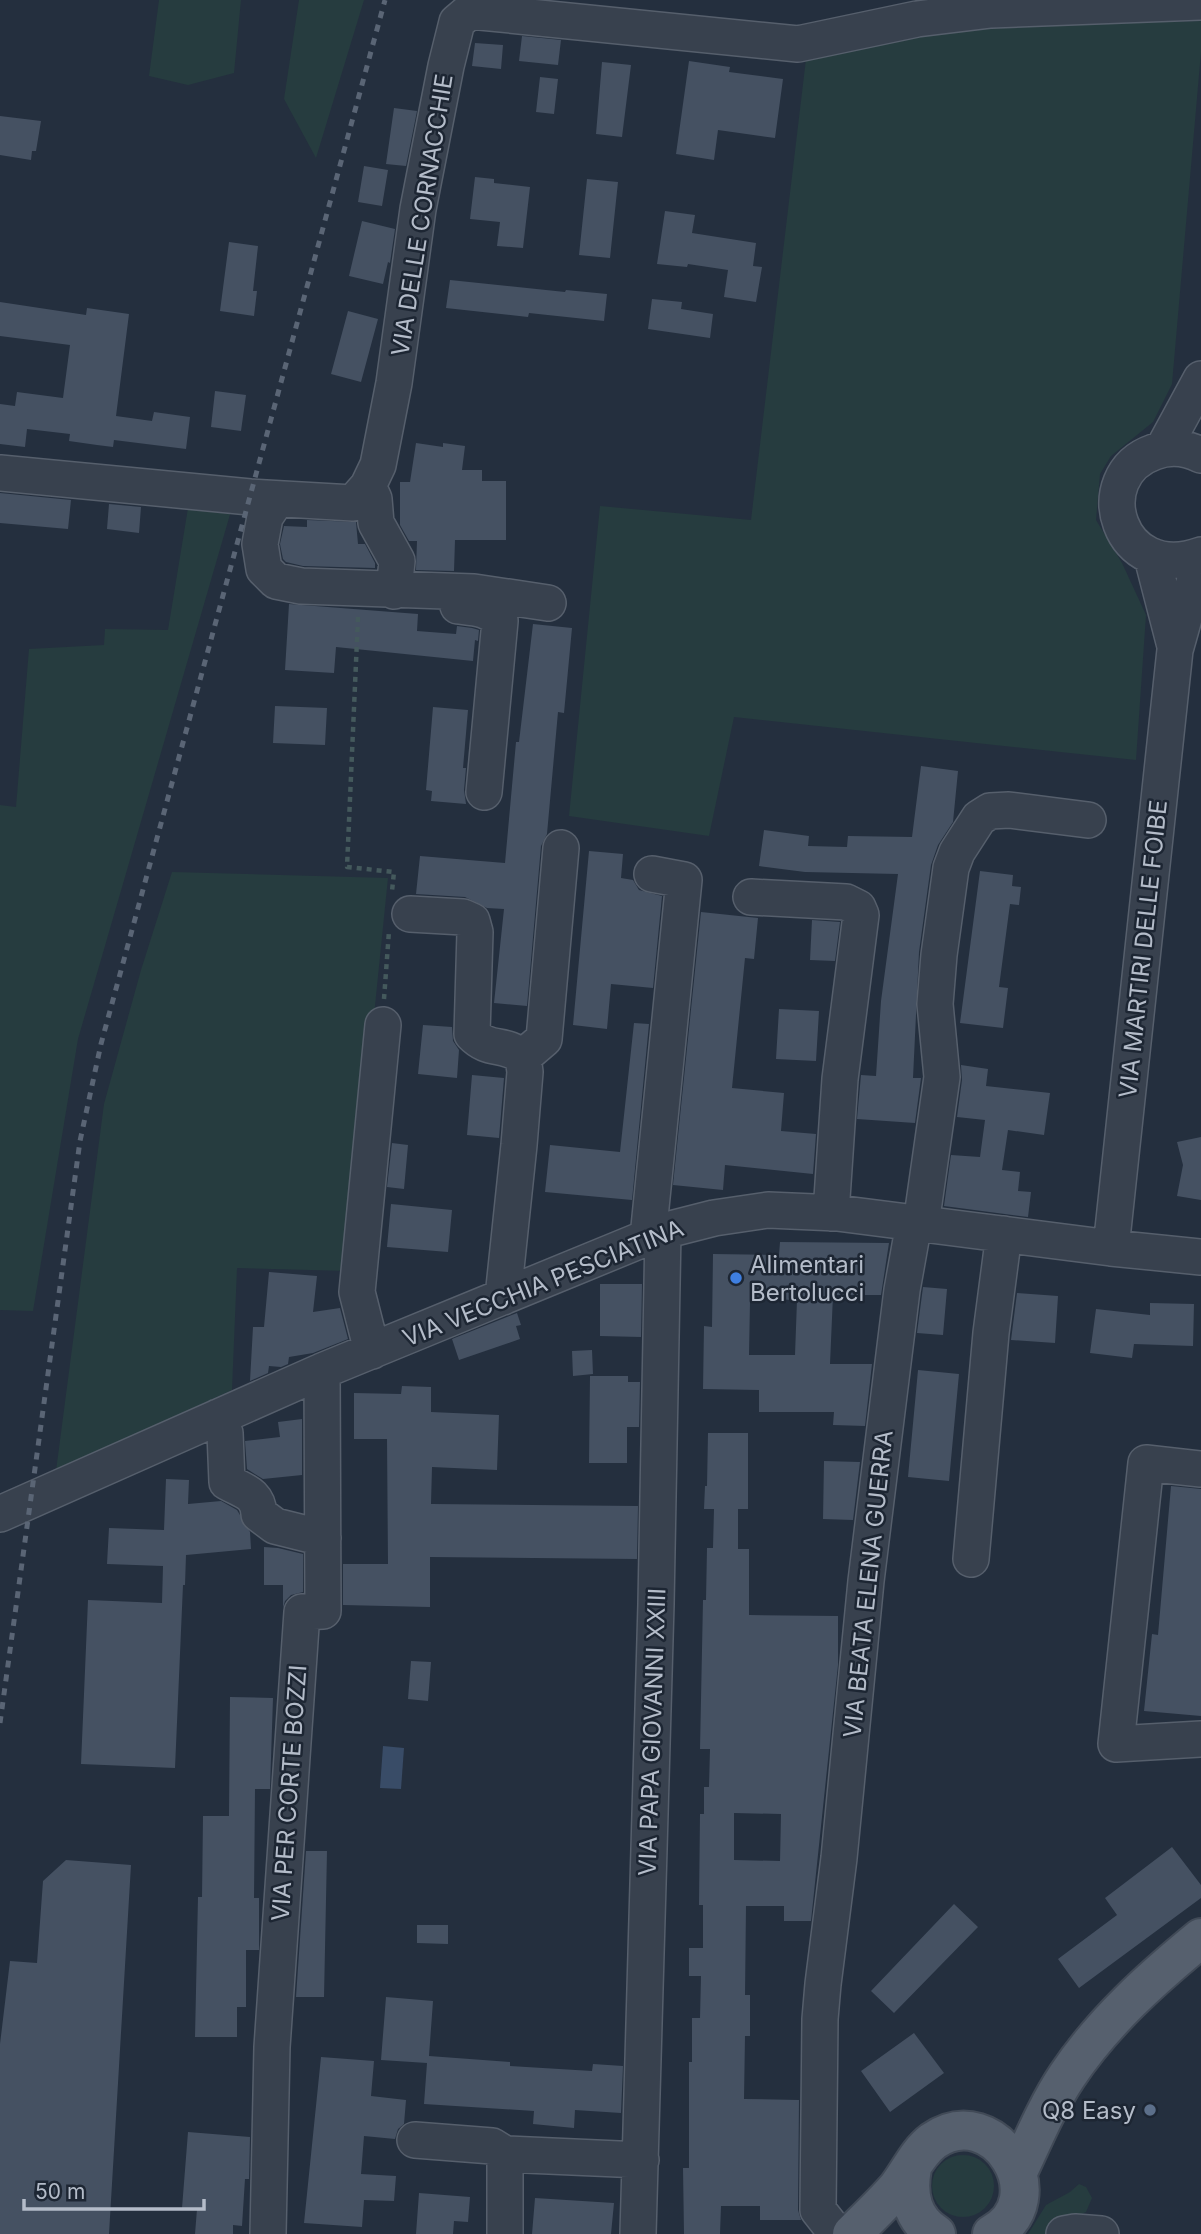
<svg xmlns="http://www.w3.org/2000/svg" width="1201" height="2234" font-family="Inter,sans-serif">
	<rect width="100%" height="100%" fill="#242f3e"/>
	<path fill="#263c3f" d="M159 0H241L234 73 188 85 149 76Z
		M299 0H364L316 158 284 99Z
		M1201 21V52L1172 384 1153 422 1111 456 1100 474 1096 520 1122 563 1146 615 1136 760 734 717 709 836 569 816 600 506 751 520 806 59 953 27Z
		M188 508 231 511 78 1039 33 1311 0 1310V805L16 807 29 649 104 645 105 629 168 630Z
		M172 872 388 878 348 1271 237 1268 232 1390 56 1471 104 1104 141 970Z
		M932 2186a31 31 0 1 1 62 0a31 31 0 1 1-62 0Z
		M1079 2184 1086 2187 1092 2198 1086 2212 1049 2230 1047 2234H1028L1046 2205 1070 2192Z"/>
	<path fill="#394c67" d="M383 1746 404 1748 401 1789 380 1788Z"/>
	<path fill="#455162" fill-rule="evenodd" d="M522 36 561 40 558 65 519 61Z
		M475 43 503 45 501 69 472 66Z
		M689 61 730 67 729 72 783 79 775 138 718 130 714 160 676 154Z
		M602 62 631 65 622 137 596 134Z
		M540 77 558 79 554 114 536 112Z
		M394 108 417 111 406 166 386 164Z
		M0 116 41 121 36 151H32L31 160 0 155Z
		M364 166 388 170 382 206 358 202Z
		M475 177 494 179V183L530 187 523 248 497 246 500 222 470 219Z
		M587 179 618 182 610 258 579 255Z
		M665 211 695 215 692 233 756 243 753 266 762 267 756 302 724 297 728 270 688 264 687 267 657 264Z
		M362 221 395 229 390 263 388 262 383 284 349 276Z
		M229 242 258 246 253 291H257L254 316 220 311Z
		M450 280 565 292 566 290 607 294 604 321 529 313 528 317 446 308Z
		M652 299 682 302 681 309 713 314 710 338 648 329Z
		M0 302 86 315 87 308 129 314 116 416 152 421 154 412 190 417 186 449 114 440 113 447 97 445 69 441 70 434 27 429 25 447 0 444V404L15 406 17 392 63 398 70 345 0 336Z
		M348 311 378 319 361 382 331 374Z
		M215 391 246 395 241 431 211 427Z
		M416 443 443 447V443L465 446 462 470H482V481H506V540H455L454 571 416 570 417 541H409L400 525V482H410Z
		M0 493 71 500 68 529 0 523Z
		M109 504 141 507 139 533 107 529Z
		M307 520 356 522 358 544H365L375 563V568L303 566 286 562 283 559 280 544 284 526 307 527Z
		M289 604 418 614 417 631 456 634 457 626 472 628 479 630 478 641 475 640 473 661 336 647 334 673 285 670Z
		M533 624 572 628 564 713 558 712 547 834 541 846 527 1006 494 1003 504 909 487 908 465 897 416 894 420 856 505 863 516 742H519Z
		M275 706 327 708 325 745 273 743Z
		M433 707 468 710 463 768H466L464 790 466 804 431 801 432 791 426 790Z
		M921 766 958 771 953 822 938 845 931 865 919 952 913 1078H921L915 1123 857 1119 861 1075 876 1076 881 1001 898 874 805 872 759 866 764 830 809 836 808 846 847 847 848 836 912 837Z
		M589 851 623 854 621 878 633 880 639 890 662 896 653 988 611 984 607 1029 573 1025Z
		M980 871 1013 875 1012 886 1021 887 1019 905 1010 904 999 987 1008 988 1003 1028 960 1023Z
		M701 912 758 918 754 959 745 958 732 1088 784 1093 781 1131 816 1134 813 1174 725 1165 723 1190 673 1185Z
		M812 920 840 922 835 961 810 960Z
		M779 1009 819 1011 816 1061 776 1059Z
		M634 1023 649 1024 632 1200 545 1192 550 1145 620 1152Z
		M423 1025 452 1027 453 1041 459 1050 457 1078 418 1074Z
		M961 1065 988 1069 986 1086 1050 1093 1044 1135 1008 1130 1002 1170 1020 1172 1018 1191 1031 1192 1028 1217 944 1206 951 1155 980 1157 985 1120 957 1117 962 1080Z
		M472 1075 504 1078 499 1138 467 1135Z
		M1201 1137V1200L1177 1196 1183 1165 1177 1142Z
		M392 1143 408 1145 404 1189 387 1187Z
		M391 1204 452 1210 448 1252 387 1247Z
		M780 1242 889 1243 881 1295H833L830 1364H872L865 1426 833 1425 834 1412H759V1390L703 1389 704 1326 712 1327 713 1254 779 1255ZM758 1299 797 1300 795 1355H749L750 1302H758Z
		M269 1272 317 1276 313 1312 340 1308 348 1339 313 1353 289 1357 288 1364 281 1367 269 1366 268 1373 250 1381 253 1327H264Z
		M600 1284H642L641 1337 600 1336Z
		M923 1287 947 1289 943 1335 917 1333Z
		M1017 1293 1058 1296 1055 1343 1011 1340Z
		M1150 1303 1194 1304 1193 1346 1134 1344 1132 1358 1090 1353 1096 1309 1150 1315Z
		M517 1313 521 1325 516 1326 520 1339 459 1360 452 1339Z
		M592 1350 593 1374 573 1376 572 1351Z
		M918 1370 959 1374 949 1481 908 1477Z
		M590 1376H628V1382H640L639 1427H627V1463H589Z
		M402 1386 431 1387V1412L499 1415 497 1470 432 1467 431 1504 638 1506 637 1559 430 1557V1607L343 1605V1564H388L387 1439H354V1393L401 1394Z
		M302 1419V1475L263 1479 247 1469 245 1441 280 1437 278 1422Z
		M708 1433H748V1509H738V1549H749V1615L838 1616V1665L811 1921H784V1906H746L745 1995H750V2036H745L744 2099 799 2100 798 2210 801 2220H760V2206H721L720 2234H684L683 2168H689V2062H692V2018H700L701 1976H689V1948H703V1905H699L700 1814H704V1787H709L710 1749H700L703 1600H706L707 1548H713L714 1509H704L705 1486H707ZM734 1813 781 1814 780 1861 734 1860Z
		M824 1461 860 1462 853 1520 823 1519Z
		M166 1479 189 1480 188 1504 221 1501 237 1510 250 1532 251 1549 186 1555 185 1585H183L175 1768 81 1764 88 1600 162 1603 163 1566 107 1564 109 1528 164 1530Z
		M1171 1486 1201 1489V1716L1144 1711 1152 1634 1158 1635Z
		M264 1547 278 1548 303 1554V1592L291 1595 285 1601 283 1608V1585H264Z
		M411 1661 431 1662 428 1701 408 1699Z
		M230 1697 273 1698 270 1789H255L254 1898H259V1950H246V2007H237V2037H195L198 1897H202L203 1816H229Z
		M1172 1847 1201 1885V1898L1079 1988 1058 1959 1117 1915 1105 1898Z
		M306 1851H327L324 1997H296Z
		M66 1860 131 1865 109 2234H0V2044L10 1961 37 1963 43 1881Z
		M954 1904 978 1927 894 2013 871 1991Z
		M417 1925H448V1944L417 1943Z
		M386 1997 433 2001 429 2056 510 2062V2066L592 2071 593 2064 623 2066 621 2113 575 2110 574 2128 533 2124 534 2111 424 2104 427 2063 381 2060Z
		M914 2033 944 2073 890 2112 861 2071Z
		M321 2057 374 2061 371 2096 406 2100 404 2124 398 2129 395 2139 364 2136 361 2174 396 2176 394 2201 364 2200 362 2227 304 2223Z
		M188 2132 250 2137 249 2179H245L242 2226 233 2225V2234H195L197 2209 182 2208Z
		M419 2193 470 2197 468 2222 454 2221 453 2234H416Z
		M535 2198 614 2203 611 2234H532Z"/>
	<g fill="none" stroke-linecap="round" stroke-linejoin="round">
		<g stroke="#565f6c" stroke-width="38">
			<path id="minor" d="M1163 449 1201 379
				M1201 455C1185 447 1170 446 1154 452 1086 476 1118 585 1201 555
				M0 473 250 497 353 503 368 486 378 465 394 383 418 209 446 66 457 22 470 11 798 44 917 19 991 10 1201 2
				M368 486 374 499 376 523 397 561 394 591
				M277 499 265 517 260 544 264 569 276 581 301 586 474 592 548 603
				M1152 557 1175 646
				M458 606C474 608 489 608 500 621L484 792
				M751 897 846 902 858 908 861 915 840 1079 831 1213
				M410 914 463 917 472 921 475 932 472 1034C489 1052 504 1042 523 1057L525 1072 519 1145 503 1297
				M523 1057 544 1039 561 848
				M921 1224 942 1077 935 1004 939 955 951 868 957 852 979 818 990 811 1009 810 1088 820
				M648 1237 684 880 652 874
				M1111 1248 1175 650 1201 558
				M372 1351 357 1292 383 1025
				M218 1417 225 1433 227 1482C243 1491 258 1493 259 1514L275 1526 323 1538
				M1201 1469 1146 1463 1116 1744 1201 1739
				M0 1514 322 1371 663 1231 714 1218 768 1210 837 1213 1111 1248 1201 1257
				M971 1559 991 1333 1004 1234
				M415 2140 492 2146 505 2154
				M268 2234 272 2047 302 1612 323 1611 322 1371
				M505 2234V2154L641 2160
				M638 2234 656 1604 663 1231
				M837 2234 818 2210 820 2019 823 1984 839 1858 866 1581 902 1290 914 1223
				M1064 2234 1075 2232 1101 2234"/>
		</g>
		<g stroke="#414a57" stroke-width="42">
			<path id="major" d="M912 2168C907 2195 912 2219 936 2234
				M1018 2172C1033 2140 1047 2106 1067 2076 1103 2022 1151 1979 1201 1938
				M852 2234C867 2219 883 2204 897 2188 909 2173 917 2153 933 2141 995 2098 1057 2200 992 2234"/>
		</g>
		<path stroke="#44595c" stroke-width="4.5" stroke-dasharray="5 5" stroke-linecap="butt" d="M358 617 347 867 394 872 392 891
			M384 999 389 931"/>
		<use href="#minor" stroke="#38414e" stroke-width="35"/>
		<use href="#major" stroke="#56606e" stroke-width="38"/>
		<path stroke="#5a6575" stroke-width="5" stroke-dasharray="7 7" stroke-linecap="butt" d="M0 1723 80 1141 101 1044 385 0"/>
	</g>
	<circle fill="#3f7fe0" stroke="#1d2633" stroke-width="2.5" cx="736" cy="1278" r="7"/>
	<circle fill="#5c6f8a" stroke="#1d2633" stroke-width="2.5" cx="1150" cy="2110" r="7"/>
	<g text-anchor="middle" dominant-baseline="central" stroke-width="5" stroke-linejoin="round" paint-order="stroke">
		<g font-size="24" fill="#b4bcc9" stroke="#1d2633">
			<text transform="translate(422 215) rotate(-81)">VIA DELLE CORNACCHIE</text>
			<text transform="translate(1143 949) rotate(-84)">VIA MARTIRI DELLE FOIBE</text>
			<text transform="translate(543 1283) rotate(-22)">VIA VECCHIA PESCIATINA</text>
			<text transform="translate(868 1584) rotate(-84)">VIA BEATA ELENA GUERRA</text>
			<text transform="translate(652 1732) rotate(-88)">VIA PAPA GIOVANNI XXIII</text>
			<text transform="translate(289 1793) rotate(-86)">VIA PER CORTE BOZZI</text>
		</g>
		<g font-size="24" fill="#b4bcc9" stroke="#1d2633" text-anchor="start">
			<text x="750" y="1264">Alimentari<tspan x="750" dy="28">Bertolucci</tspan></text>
			<text x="1136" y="2110" text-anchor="end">Q8 Easy</text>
		</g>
	</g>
	<path d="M24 2199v10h180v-10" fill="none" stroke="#b4bcc9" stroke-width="3.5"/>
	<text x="35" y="2199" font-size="21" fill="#b4bcc9" stroke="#1d2633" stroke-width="5" paint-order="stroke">50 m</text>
</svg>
